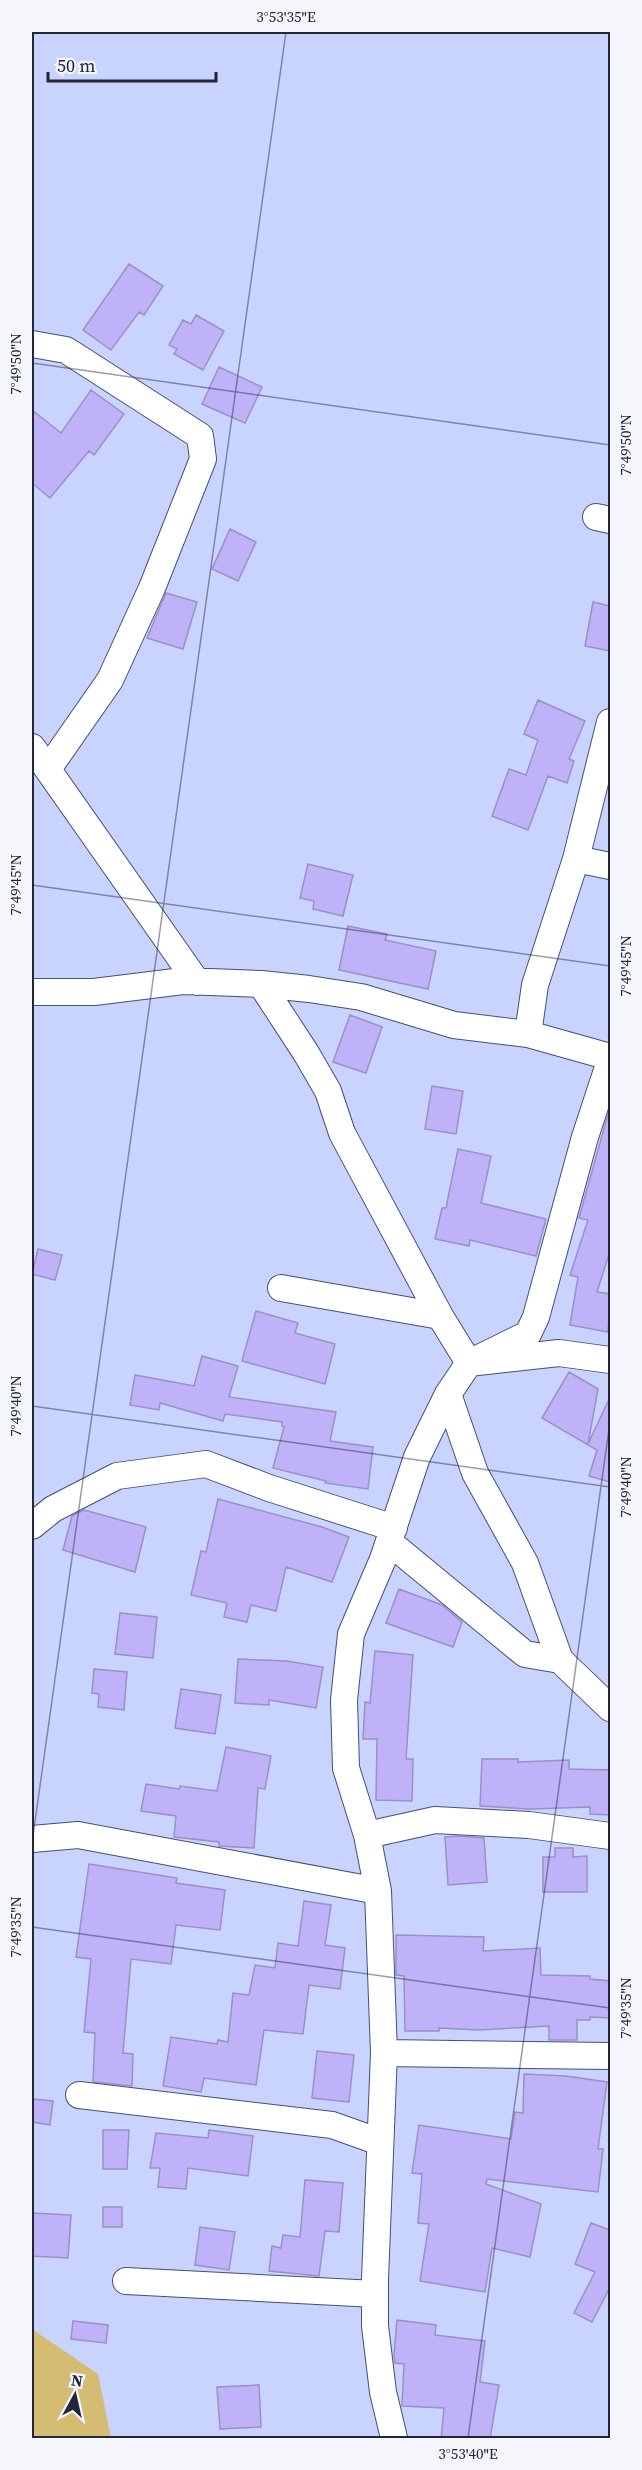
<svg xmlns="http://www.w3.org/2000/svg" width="642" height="2470" font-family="'Source Serif 4',serif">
	<rect width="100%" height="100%" fill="#c8d4fe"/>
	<path fill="#d4bd72" d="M32 2329 98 2374 111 2438H32Z"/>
	<path fill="#c0b2f9" stroke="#9a90c3" stroke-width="1.5" d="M129 264 163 286 144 315 139 312 111 350 83 330Z
		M196 315 224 331 203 370 174 354 177 349 169 345 183 320 191 324Z
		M219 367 262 387 245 423 202 404Z
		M91 390 124 414 94 455 89 451 50 498 32 483V410L61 433Z
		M230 529 256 542 238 581 212 569Z
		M166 593 197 602 183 649 147 638Z
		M593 602 610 606V651L585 646Z
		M538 700 585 721 569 759 574 761 567 783 548 776 528 830 492 816 509 769 526 775 538 740 524 734Z
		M308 864 353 875 343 916 313 909 314 901 300 898Z
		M348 926 387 934 385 940 436 951 428 989 339 970Z
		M350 1015 382 1027 366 1073 333 1062Z
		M432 1086 463 1091 456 1134 425 1129Z
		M610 1107V1251L597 1292 610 1294 608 1332 570 1325 578 1277 570 1275 588 1220 579 1218Z
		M458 1149 491 1156 481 1203 546 1219 536 1256 470 1240 469 1246 435 1239 442 1208H446Z
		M38 1249 62 1255 55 1280 32 1274Z
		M256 1311 298 1323 295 1333 335 1344 325 1384 242 1361Z
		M202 1356 238 1366 229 1397 336 1412 330 1441 373 1447 368 1489 325 1483 326 1481 273 1468 284 1427 282 1426V1422L225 1414 223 1421 160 1403 159 1410 130 1405 135 1375 194 1386Z
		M569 1372 598 1389 588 1444 610 1397V1482L589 1476 597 1450 542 1418Z
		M218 1499 322 1527 349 1537 332 1582 286 1567 276 1611 251 1605 247 1622 224 1617 227 1603 191 1595 201 1551 206 1552Z
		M84 1510 146 1527 135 1572 63 1550 72 1516Z
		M399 1589 442 1605 462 1622 453 1647 386 1623Z
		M120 1613 157 1617 153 1658 115 1654Z
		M375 1651 413 1655 406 1759H413L412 1801 376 1800 377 1739H363L365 1702 370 1703Z
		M238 1659 287 1661 323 1667 316 1708 269 1700V1705L235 1703Z
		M94 1669 127 1672 124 1710 98 1707 99 1694 92 1693Z
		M181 1689 221 1695 215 1734 175 1728Z
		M226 1747 271 1756 265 1789 258 1788 254 1848 219 1846V1842L174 1837 176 1816 141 1811 146 1784 179 1789 180 1786 217 1791Z
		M482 1759H518V1762L569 1760V1769L610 1770V1815L590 1814V1807L530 1809 480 1806Z
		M459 1836 484 1838 487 1882 448 1885 445 1837Z
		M555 1848H573V1857L587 1856V1892H543V1857H555Z
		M89 1864 177 1878 176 1883 225 1890 220 1930 176 1925 171 1964 131 1959 123 2053 133 2054 132 2086 93 2082 95 2033 84 2032 91 1959 76 1957Z
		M304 1901 331 1905 325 1945 345 1948 340 1989 309 1985 303 2034 264 2030 256 2085 204 2078 201 2092 163 2086 171 2037 217 2044 218 2040 228 2042 233 1993 249 1995 255 1965 275 1968 278 1943 298 1946Z
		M396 1935 484 1937 483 1951 540 1948 541 1975 590 1976V1979L610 1981V2018L590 2017V2020H577V2040H549V2026L479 2030 439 2028V2031H405L404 1976 396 1975Z
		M317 2051 354 2055 349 2102 312 2098Z
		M524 2074 566 2076 607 2082 598 2149H603L598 2192 487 2179 486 2184 541 2204 530 2257 492 2248 485 2292 420 2281 429 2224 418 2223 422 2174 412 2173 419 2125 511 2139 515 2112 523 2113Z
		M33 2099 53 2101 50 2125 32 2122Z
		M103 2130H129L127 2169H103Z
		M209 2130 253 2136 248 2176 188 2168 186 2189 158 2187 160 2168H150L156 2133 208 2138Z
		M305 2180 343 2183 339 2232 325 2231 319 2276 269 2271 272 2246 281 2248 283 2235 300 2237Z
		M103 2207H122V2227H103Z
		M32 2213 71 2215 68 2258 32 2256Z
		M591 2223 610 2230V2287L592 2322 574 2313 595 2272 575 2264Z
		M200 2227 235 2232 229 2270 195 2265Z
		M397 2320 436 2325 435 2335 485 2341 480 2382 499 2385 490 2439H441L444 2408 402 2406 404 2364 395 2363 394 2354Z
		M73 2321 108 2325 106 2343 71 2339Z
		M259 2385 261 2427 220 2429 217 2387Z"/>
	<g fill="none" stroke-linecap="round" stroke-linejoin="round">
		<g stroke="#444e7a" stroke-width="28">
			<path id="minor" d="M32 344 66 350 200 436 203 459 152 588 110 680 48 769
				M596 517 610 520
				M32 747 197 982
				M576 859 610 722
				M261 984 306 1053 328 1091 342 1133 440 1316 469 1363 559 1353 610 1360
				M32 992H94L183 981 261 984 309 989 361 997 454 1025 528 1034 610 1057
				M528 1034 535 985 576 859 610 866
				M281 1288 440 1316
				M448 1394 475 1473 525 1563 560 1660 610 1708
				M32 1526 53 1509 117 1476 206 1464 269 1488 394 1528
				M389 1542 525 1654 560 1660
				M367 1835 435 1820 529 1825 610 1836
				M32 1839 78 1835 378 1891
				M384 2053 610 2056
				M79 2095 332 2125 380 2142
				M126 2281 375 2294
				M394 2438 383 2392 375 2326V2279L384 2053 378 1891 367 1835 346 1768 344 1700 351 1634 383 1559 417 1457 448 1394 469 1363 528 1334 536 1317 585 1137 610 1061"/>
		</g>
		<use href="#minor" stroke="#fff" stroke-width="26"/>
	</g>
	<path fill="none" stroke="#212639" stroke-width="1.5" stroke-opacity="0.45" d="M32 363 610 445M32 885 610 966M32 1406 610 1487M32 1843 286 32M32 1927 610 2008M468 2438 610 1422"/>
	<rect width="642" height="2470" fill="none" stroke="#f5f6fc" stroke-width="66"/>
	<g transform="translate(75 2395) rotate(8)" stroke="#f5f6fc" stroke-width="4.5" paint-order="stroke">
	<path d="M0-4.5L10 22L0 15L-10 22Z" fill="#212639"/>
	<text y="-9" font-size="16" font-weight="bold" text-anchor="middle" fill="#212639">N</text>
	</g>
	<path d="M48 72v9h168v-9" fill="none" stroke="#212639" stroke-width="3"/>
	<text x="57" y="72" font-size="18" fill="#212639" stroke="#f5f6fc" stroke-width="4.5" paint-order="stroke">50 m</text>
	<rect x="33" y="33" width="576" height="2404" fill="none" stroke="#212639" stroke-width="2"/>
	<g font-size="15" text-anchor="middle" fill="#212639">
		<text x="286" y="22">3°53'35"E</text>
		<text transform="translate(16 364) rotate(-90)" y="5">7°49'50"N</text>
		<text transform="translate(626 445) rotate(-90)" y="5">7°49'50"N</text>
		<text transform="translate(16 885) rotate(-90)" y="5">7°49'45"N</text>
		<text transform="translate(626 966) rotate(-90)" y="5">7°49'45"N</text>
		<text transform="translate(16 1406) rotate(-90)" y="5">7°49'40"N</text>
		<text transform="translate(626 1487) rotate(-90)" y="5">7°49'40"N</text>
		<text transform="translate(16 1927) rotate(-90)" y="5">7°49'35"N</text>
		<text transform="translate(626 2008) rotate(-90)" y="5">7°49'35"N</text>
		<text x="468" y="2459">3°53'40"E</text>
	</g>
</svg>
